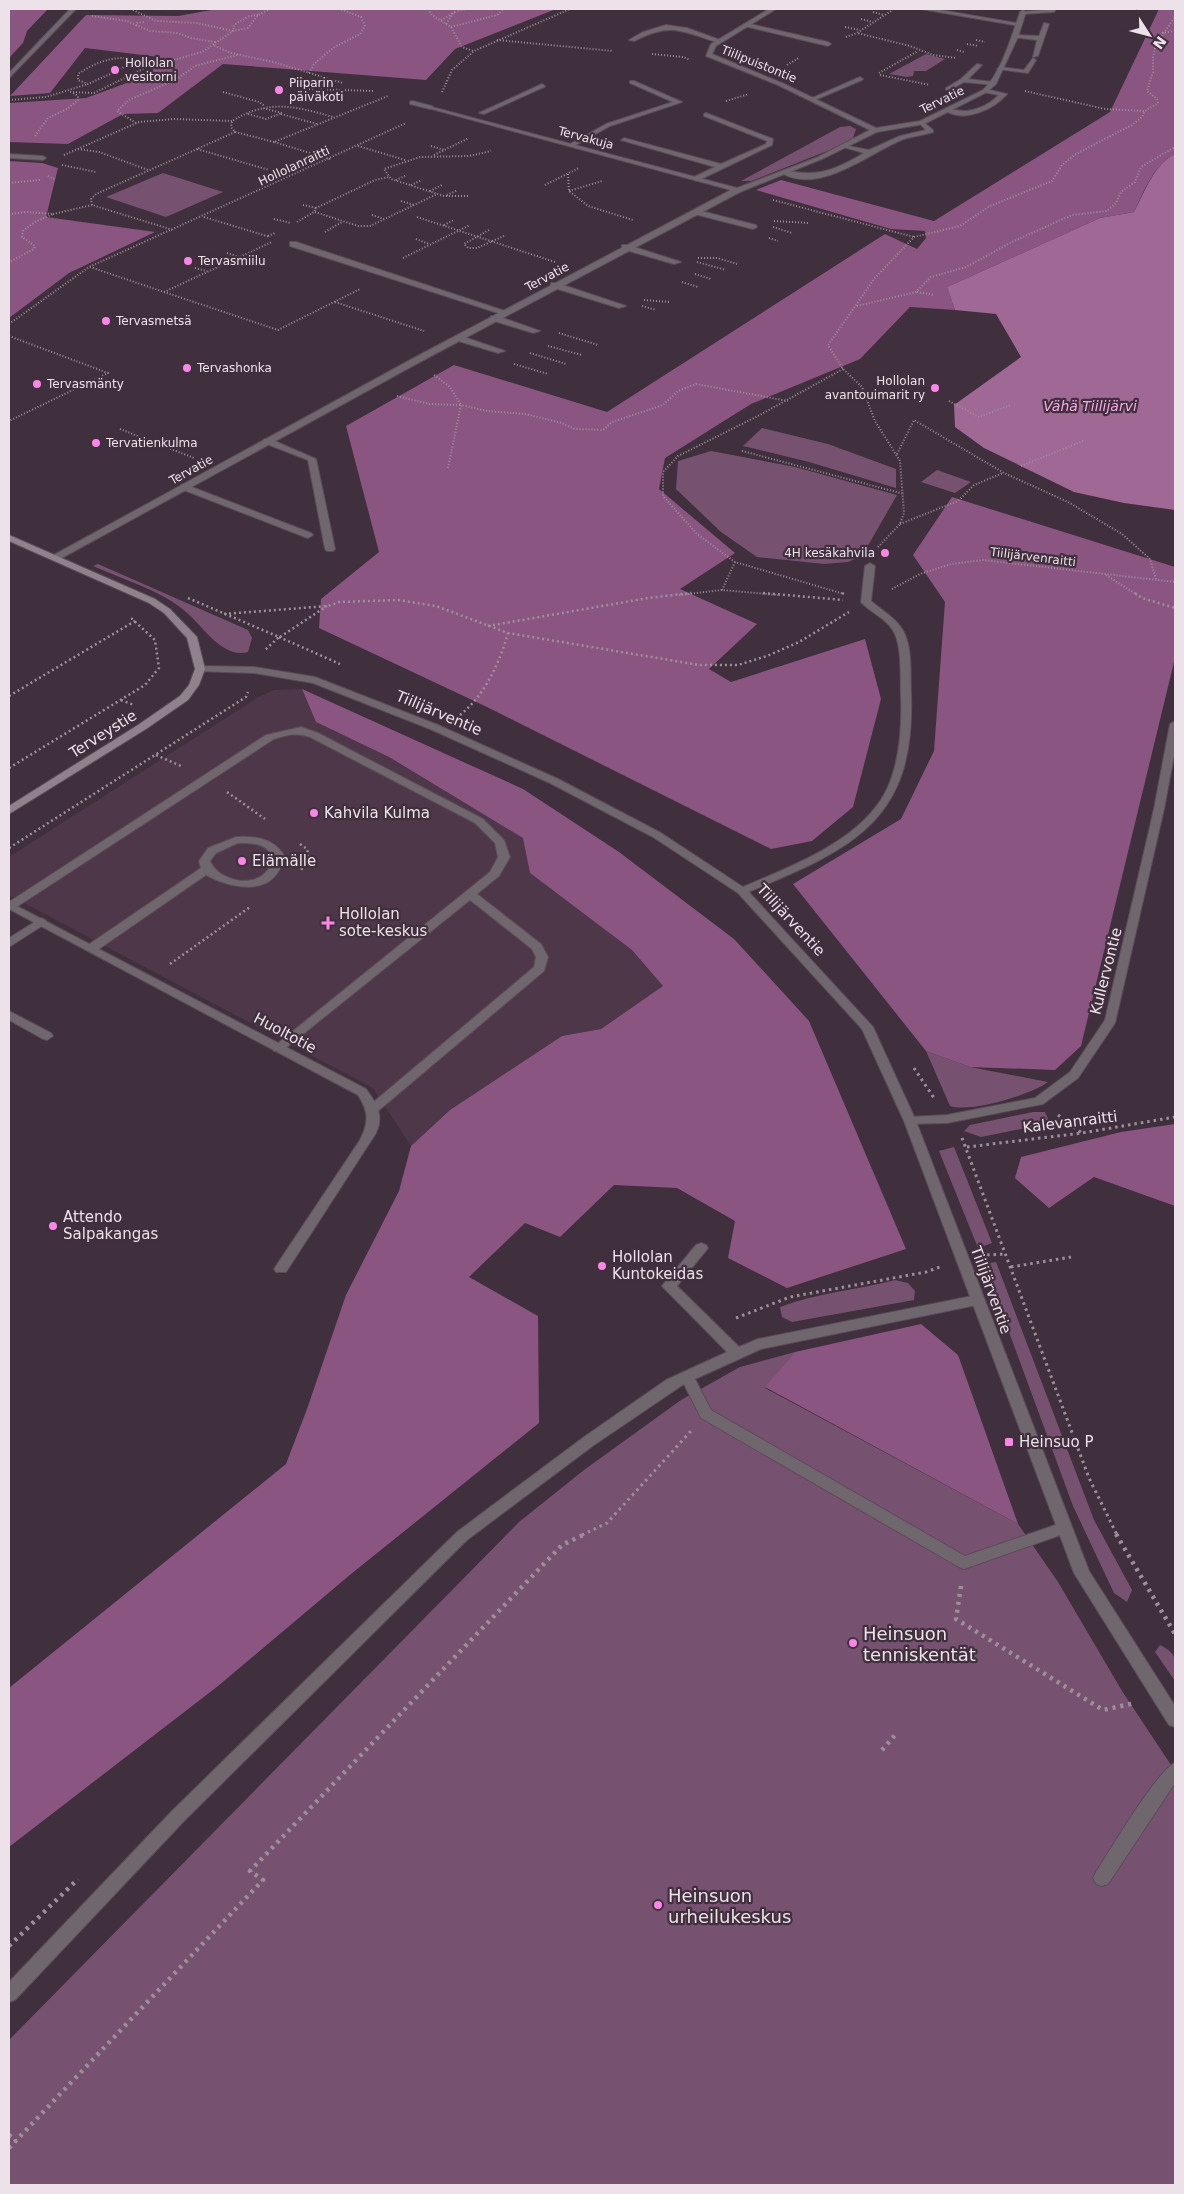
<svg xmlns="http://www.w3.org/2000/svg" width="1184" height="2194" font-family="'DejaVu Sans',sans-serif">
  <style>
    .built { fill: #4e3749 }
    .green { fill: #775170 }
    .forest { fill: #8b5581 }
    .water { fill: #9f6895 }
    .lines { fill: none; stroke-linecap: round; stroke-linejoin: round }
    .service-casing { stroke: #5c4b59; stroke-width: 2 }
    .minor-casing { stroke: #5c4b59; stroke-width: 2 }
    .tertiary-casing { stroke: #5c4b59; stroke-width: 2 }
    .secondary-casing { stroke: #5c4b59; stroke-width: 2 }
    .path-far3 { stroke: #9e909b; stroke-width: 2; stroke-dasharray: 1 2; stroke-linecap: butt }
    .path-far2 { stroke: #9e909b; stroke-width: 2.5; stroke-dasharray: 2 3; stroke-linecap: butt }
    .path-far1 { stroke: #9e909b; stroke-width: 3; stroke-dasharray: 2.5 4; stroke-linecap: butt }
    .path { stroke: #9e909b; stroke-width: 4.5; stroke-dasharray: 3 5; stroke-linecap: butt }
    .service { fill: #70676e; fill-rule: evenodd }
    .minor { fill: #70676e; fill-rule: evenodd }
    .tertiary { fill: #70676e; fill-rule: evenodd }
    .secondary { fill: #90828d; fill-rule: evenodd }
    .poi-dot { fill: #fa87e7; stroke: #402f3d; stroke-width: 2 }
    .labels { text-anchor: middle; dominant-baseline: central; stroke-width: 4.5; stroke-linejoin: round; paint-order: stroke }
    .far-poi-label { font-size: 12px; fill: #ede1ea; stroke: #402f3d; text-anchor: start }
    .far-street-label { font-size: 12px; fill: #ede1ea; stroke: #402f3d }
    .far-water-label { font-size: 14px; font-style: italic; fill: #f8a9ea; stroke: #402f3d }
    .street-label { font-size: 15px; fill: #ede1ea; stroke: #402f3d }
    .poi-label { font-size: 15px; fill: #ede1ea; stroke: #402f3d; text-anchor: start }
    .near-poi-label { font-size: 18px; fill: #ede1ea; stroke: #402f3d; text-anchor: start }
  </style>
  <rect width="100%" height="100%" fill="#402f3d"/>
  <path class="built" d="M302 689 316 722 385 755 524 838 530 873 632 950 663 986 601 1029 562 1036 450 1110 411 1146 373 1088 9 895V857L257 698 274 690Z"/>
  <path class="green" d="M926 54 945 59 926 71H914L913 76 907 77 889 74Z
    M850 126 856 129 853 138 845 144 751 181H741L840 127Z
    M163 173 223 192 166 217 106 197Z
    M762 428 828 444 896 469V488L809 462 743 446Z
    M711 451 795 467 897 495 862 556 848 562 824 564 757 557 721 532 676 489 678 461Z
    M937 470 971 482 955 493 921 482Z
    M98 564 248 630 252 638 248 652C222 659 203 626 186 612 161 590 124 580 93 566Z
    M926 1051 970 1067 1048 1082C1030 1095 971 1113 950 1106Z
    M1033 1112H1045L1050 1123 981 1137 964 1131 970 1125Z
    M954 1147 992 1243 978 1248 939 1151Z
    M996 1262 1094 1520 1132 1590 1127 1602 1114 1593 1073 1506 984 1264Z
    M895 1280 908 1283 915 1291 914 1300 792 1322 782 1317 780 1307C816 1293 857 1290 895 1280Z
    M795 1352 765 1388 1018 1524 1058 1582 1122 1691 1175 1771V2185H9V2040L519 1522 584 1470 681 1400 740 1367Z
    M1160 1645C1180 1655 1175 1662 1175 1681L1155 1652Z"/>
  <path class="forest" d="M9 9H48L27 31 23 43 9 58Z
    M217 9H556L455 49 426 80 223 64 158 113 123 114 68 144 9 142V103L86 98 151 74 159 57 85 48 50 93 10 96 86 15 178 16Z
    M1159 9H1175V154C1153 165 1144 192 1134 212L1100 218 947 287 955 310 910 307 860 359 751 404 665 458 659 489 735 553 680 589 757 624 709 669 731 682 865 639 881 699 853 807 812 841 771 849 487 707 319 628 321 599 379 552 346 426 454 365 607 412 885 234 917 249 926 238 925 231 891 229 756 190 781 180 934 221 1110 112Z
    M9 161 42 163 58 168 46 217 155 232 69 273 9 318Z
    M952 497 1175 567V658L1081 1046 1055 1070 970 1067 926 1051 793 884 901 819 934 751 945 602 913 555Z
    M302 689 523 789 619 852 734 939 809 1021 906 1249 787 1288 728 1258 735 1221 677 1188 614 1185 560 1237 525 1223 469 1277 538 1316 539 1423 351 1574 218 1686 9 1847V1688L286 1464 307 1409 346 1295 399 1191 411 1146 450 1110 562 1036 601 1029 663 986 632 950 530 873 523 838 389 757 316 722Z
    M1175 1124V1206L1094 1177 1049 1208 1015 1178 1021 1157 1121 1132Z
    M921 1324 958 1355 1018 1524 765 1387 795 1352Z"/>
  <path class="water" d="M1175 154V510L1124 503 1074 492 984 448 955 427 954 405 1021 357 996 314 955 310 947 287 1100 218 1134 212C1145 192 1153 165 1175 154Z"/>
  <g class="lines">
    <g class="service-casing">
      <path id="service" d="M921 9H934L1022 24 1019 26Z
        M1056 9 1054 12 1023 14 1020 12Z
        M746 23 828 42 831 44 828 46 744 26Z
        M1044 23 1049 24 1038 56 1033 57 1037 40 1012 37 1015 35 1039 36Z
        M666 25 687 28 723 41 720 43C682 32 673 21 634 41L629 40 643 32Z
        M1033 58 1036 60 1028 73 997 69 1000 67 1024 70Z
        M977 64 982 65 968 79 993 82 995 83V85L964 82 950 90H946V88L961 79Z
        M860 77 863 79 862 80 815 100 810 99Z
        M630 81H634L682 102 610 126 574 146H570V144L606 124 673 102 630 83Z
        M542 84 545 86 544 87 484 114 479 113Z
        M985 89 1007 94C994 109 965 123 946 111 951 108 959 111 966 111 978 110 990 104 999 95L983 92V90Z
        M412 101 432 106 433 107 430 109 410 104V102Z
        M706 113 773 139 772 145 697 181 693 179 694 177 715 167 621 140 624 138 721 164 766 144 767 141 704 116V114Z
        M922 121 933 130V132C922 136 910 136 899 141 867 155 817 196 780 172L784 170C817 178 835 170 864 153L843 147V145L869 150 900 136 926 130 919 123Z
        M9 154 43 156 46 158 43 160 9 158Z
        M697 210 756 225 757 227 753 229 694 214 693 212Z
        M290 242H296L508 312 501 314 290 246Z
        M622 245H628L681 262 674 264 622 249Z
        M551 283H557L626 306 619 308 551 287Z
        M491 316H497L540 331 533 333 491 320Z
        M455 336H461L505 351 498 353 455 340Z
        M264 439H270L316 459 335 549 333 551H327L325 549 308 460 264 443Z
        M184 484 311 533 313 535 308 538 305 537 181 489V485Z
        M301 727 318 733 483 819 504 840 510 857 499 876 477 894 541 944 548 957 544 971 378 1111 374 1112 368 1108 370 1105 534 967 536 957 532 949 470 900 282 1051H274L272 1048 490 872 498 857 495 843 475 823 310 737C297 732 287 735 274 739L15 908 9 909V902L266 735Z
        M236 837C256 836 274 838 285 857 282 863 280 870 276 875 260 895 225 886 206 875L96 951H88L86 948 88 945 201 868 199 861 208 848ZM238 843C252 843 266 843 273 857 272 861 270 868 267 871 252 889 218 880 210 861L216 853Z
        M41 918 45 920 47 922 45 924 9 947V938Z
        M9 1011 51 1033 53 1036 47 1040 43 1039 9 1020Z
        M701 1243 706 1245 708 1248 677 1286 739 1347 758 1339 977 1295 982 1296 984 1300 982 1304 977 1305 761 1349 695 1379 711 1410 965 1556 1064 1522 1069 1524 1072 1528 1069 1532 964 1569 959 1567 701 1418 684 1384 594 1445 467 1540 184 1821 15 2000 9 2002V1982L172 1811 457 1532 584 1437 666 1380 727 1352 662 1286 696 1245Z
        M1175 1763V1783L1108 1884 1102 1886 1096 1884 1093 1878 1096 1872C1109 1852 1158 1769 1175 1763Z"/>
    </g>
    <g class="minor-casing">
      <path id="minor" d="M769 9H776L716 46 712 54 782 83 876 128 920 121 983 90C1001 74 1012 35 1020 12L1023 10 1026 12 1018 37 996 84 987 92 924 124 877 132 822 159 740 192 418 363 58 560H52V556L412 359 731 190 428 108V106L737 188 818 157 870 130 778 85 706 56 711 44Z
        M870 563 875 566 871 601C881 610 895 617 902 629 913 646 910 673 911 693 916 822 852 849 746 893H738L736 891 738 889C787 868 858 843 885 793 900 764 902 728 901 697 900 679 903 644 892 629 885 618 870 612 861 602L865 566Z
        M1175 721V750L1164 809 1115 1023 1078 1078 1043 1104 947 1123 906 1124 904 1121 910 1117 947 1115 1035 1098 1070 1072 1105 1020 1154 809 1170 724Z
        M9 902 366 1089C377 1104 384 1115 376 1133L286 1272H276L274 1269 360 1140C369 1122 369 1112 358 1095L9 909Z"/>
    </g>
    <g class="tertiary-casing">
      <path id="tertiary" d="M70 9H76L9 78V73Z
        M200 666 254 667 315 677 438 725 558 779 661 833 746 889 873 1027 916 1121 1089 1571 1175 1706V1727L1169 1725 1074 1573 904 1121 862 1029 738 893 653 837 550 783 430 729 313 683 254 673 196 671 195 669Z"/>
    </g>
    <g class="secondary-casing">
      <path id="secondary" d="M9 535 155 599 170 609 197 637 205 669 199 685 188 700 146 729 9 814V806L138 725 180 696 189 685 195 669 187 638 164 613 149 603 9 541Z"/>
    </g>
    <path class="path-far3" d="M428 9 432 15 451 27 462 47 473 51
      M133 10 156 21 197 23 233 31 234 25 249 16 258 15
      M891 11 857 33 910 46 933 55 957 58
      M873 12 884 15
      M92 16 127 21 150 31 178 33 191 38 215 42 213 45 231 53 273 62 343 83
      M861 19 873 22
      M441 20 455 12
      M446 24 454 12 466 9
      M136 26 137 23 144 22
      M451 27 497 15 504 9
      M845 27 860 30
      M1162 33 1175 31
      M846 37 857 33
      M497 40 613 51
      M976 40 985 42
      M967 44 978 46
      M957 50 964 52
      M652 54 683 57 690 60
      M128 58 135 60 119 70 88 84 78 80V74C93 64 109 57 128 58Z
      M787 65 799 58
      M309 73 314 64 333 48 360 34 365 26 361 17 340 9
      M879 73 918 51
      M880 75 930 85
      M309 89 374 91
      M1025 91 1105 109 1145 111
      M70 92 94 93 145 68 202 52 233 31 248 28 258 15 270 9
      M223 92 259 102 265 106
      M442 92 452 70 474 51 570 9
      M9 100 46 97 88 84
      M726 101 749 94
      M248 114 266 119 282 113 262 108
      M281 114 317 124
      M136 123 117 111 129 100 177 79 195 66 237 55
      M235 132 197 149 269 170
      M35 136 48 118 67 109 78 100V96L73 93
      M274 142 235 132 231 127 232 121C268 99 295 106 333 117
      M358 146 405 160
      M431 146 444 150
      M78 149 99 152 148 170
      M64 155 139 122 173 119 232 121
      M434 155 469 138
      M330 159 274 142 388 96
      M62 165 96 172
      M568 174 569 191 588 206 633 220
      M48 176 56 180
      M396 180 407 175
      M9 183 40 180
      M411 185 422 180
      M545 185 579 168
      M430 191 442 185
      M569 191 602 181
      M447 195 458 190
      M468 196H444L391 179 384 169 420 157 469 156 491 151
      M773 200 914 237
      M401 201 414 205
      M92 205 91 199 96 194 197 149
      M303 205 316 208
      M315 212 358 226H370L437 194
      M9 214 27 212 53 214 35 222 23 231 22 237 35 246 34 249 9 262
      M53 214 92 205 173 230
      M372 215 384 219
      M204 217 270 237
      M417 217 555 262
      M274 219 291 223
      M774 221 809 223
      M297 222 314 212 316 208 375 180 389 177
      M444 225 454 220
      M773 227 792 233
      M489 230 464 244 468 248H477L506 235
      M325 232 342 222
      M268 236 275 233
      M769 238 778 241
      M416 239 429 244
      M227 253 239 257
      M403 258 470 225
      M698 258H717L737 264
      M697 262 726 270
      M90 267 164 292 272 242
      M195 268 207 271
      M695 274 711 279
      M682 282 698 287
      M164 292 278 330 360 289
      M917 292 934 295
      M644 300 670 302
      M335 302 424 331
      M642 306 656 310
      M857 306 916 292 931 277 966 267 1012 242 1072 215 1107 211 1116 203 1121 192 1135 182 1141 167 1175 147
      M9 324 89 267 406 123
      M559 333 598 345
      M9 336 108 373 9 421
      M548 346 582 355
      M530 353 566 364
      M514 364 548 374
      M843 369 758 416 678 456 663 472V496L697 534 735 562 844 594
      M397 396 429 404 461 405 450 387 434 375
      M949 401 979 417 1011 405
      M120 429 194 458
      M742 451 904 494
      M897 454 914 420 1004 473 1068 502 1122 534 1150 559 1156 579
      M1021 466 1083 441
      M448 468 461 405 487 411 525 414 562 423 575 429 603 430 612 422 663 405 678 391 696 384 788 401
      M900 524 958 501 974 485 1003 473
      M878 547 900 524 904 513 900 461 875 421 862 387 843 369 828 345 874 279 914 237 960 226 990 206 1052 181 1062 165 1076 154 1132 125 1142 117 1145 111 1158 103 1157 99 1147 91 1153 72V57L1156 44 1175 17
      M1106 575 1137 595
      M892 589 920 574 951 564 983 560 1175 582
      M722 590 735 562
      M679 595 722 590 778 595"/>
    <path class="path-far2" d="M763 593 843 600
      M842 593 844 594
      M1135 593 1142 598 1175 608
      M188 598 279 637 265 650
      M224 614 328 606 339 602 398 600 436 606 508 633 699 665H738L767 656 799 642 849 612
      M488 626 648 598 691 593
      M279 637 340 664
      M280 637 327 606
      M9 696 135 621
      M121 700 134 705
      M460 715C485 695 499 664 508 633
      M156 755 183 767
      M9 768 145 685 159 668 155 640 130 617
      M227 792 265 819
      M300 844 307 849 309 858 301 870
      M9 848 246 697 248 692
      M170 964 250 907"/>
    <path class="path-far1" d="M914 1068 934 1098
      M1058 1115 1082 1133
      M962 1138 1089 1478 1117 1535
      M967 1147 1082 1133 1175 1117
      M987 1255 1006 1254
      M1011 1267 1071 1257
      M736 1318 790 1297 926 1272 940 1267
      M582 1535 607 1523 691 1431"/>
    <path class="path" d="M1116 1534 1175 1634
      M961 1586 956 1619 1103 1710 1135 1703
      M882 1750 897 1733
      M9 1946 78 1879
      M9 2135 16 2141
      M9 2148 263 1880 250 1871 562 1545 585 1534"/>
    <use href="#service" class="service"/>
    <use href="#minor" class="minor"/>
    <use href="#tertiary" class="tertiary"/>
    <use href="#secondary" class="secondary"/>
  </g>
  <g class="poi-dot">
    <circle cx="115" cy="70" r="5"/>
    <circle cx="279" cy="90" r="5"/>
    <circle cx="188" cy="261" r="5"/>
    <circle cx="106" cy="321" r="5"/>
    <circle cx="187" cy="368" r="5"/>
    <circle cx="37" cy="384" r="5"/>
    <circle cx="935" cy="388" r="5"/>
    <circle cx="96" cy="443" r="5"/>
    <circle cx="885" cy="553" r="5"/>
    <circle cx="314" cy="813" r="5"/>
    <circle cx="242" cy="861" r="5"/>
    <path d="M325.5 915.5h5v5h5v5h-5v5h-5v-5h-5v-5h5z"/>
    <circle cx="53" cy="1226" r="5"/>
    <circle cx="602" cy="1266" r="5"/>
    <rect x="1004" y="1437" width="10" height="10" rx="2.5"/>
    <circle cx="853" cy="1643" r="5"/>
    <circle cx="658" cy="1905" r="5"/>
  </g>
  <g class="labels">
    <g class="far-poi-label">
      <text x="125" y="63">Hollolan<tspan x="125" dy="14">vesitorni</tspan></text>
      <text x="289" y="83">Piiparin<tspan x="289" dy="14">päiväkoti</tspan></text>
      <text x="198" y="261">Tervasmiilu</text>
      <text x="116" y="321">Tervasmetsä</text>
      <text x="197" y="368">Tervashonka</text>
      <text x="925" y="381" text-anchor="end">Hollolan<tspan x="925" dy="14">avantouimarit ry</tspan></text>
      <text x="47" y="384">Tervasmänty</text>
      <text x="106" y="443">Tervatienkulma</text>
      <text x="875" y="553" text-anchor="end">4H kesäkahvila</text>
    </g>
    <g class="far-street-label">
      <text transform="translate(759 64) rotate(22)">Tiilipuistontie</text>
      <text transform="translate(942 100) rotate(-26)">Tervatie</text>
      <text transform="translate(586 138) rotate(15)">Tervakuja</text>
      <text transform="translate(294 166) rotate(-25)">Hollolanraitti</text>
      <text transform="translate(547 277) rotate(-28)">Tervatie</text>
      <text transform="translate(191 470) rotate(-29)">Tervatie</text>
      <text transform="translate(1033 557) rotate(7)">Tiilijärvenraitti</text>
    </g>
    <g class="far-water-label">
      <text x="1090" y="406">Vähä Tiilijärvi</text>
    </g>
    <g class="street-label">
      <text transform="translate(439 713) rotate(23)">Tiilijärventie</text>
      <text transform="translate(103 734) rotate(-32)">Terveystie</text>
      <text transform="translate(791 920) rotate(47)">Tiilijärventie</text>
      <text transform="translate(1106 971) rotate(-76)">Kullervontie</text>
      <text transform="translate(285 1033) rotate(28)">Huoltotie</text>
      <text transform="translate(1070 1122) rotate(-7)">Kalevanraitti</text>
      <text transform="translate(991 1290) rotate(70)">Tiilijärventie</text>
    </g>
    <g class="poi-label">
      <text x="324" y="813">Kahvila Kulma</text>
      <text x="252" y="861">Elämälle</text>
      <text x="339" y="914">Hollolan<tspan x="339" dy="17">sote-keskus</tspan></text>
      <text x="63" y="1217">Attendo<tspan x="63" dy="17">Salpakangas</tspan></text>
      <text x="612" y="1257">Hollolan<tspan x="612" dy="17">Kuntokeidas</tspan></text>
      <text x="1019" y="1442">Heinsuo P</text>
    </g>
    <g class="near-poi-label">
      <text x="863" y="1633">Heinsuon<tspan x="863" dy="21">tenniskentät</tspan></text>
      <text x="668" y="1895">Heinsuon<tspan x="668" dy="21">urheilukeskus</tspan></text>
    </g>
  </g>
  <rect width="1184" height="2194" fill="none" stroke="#ede1ea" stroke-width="20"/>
  <g transform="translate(1149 35) rotate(126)" stroke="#402f3d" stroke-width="4" paint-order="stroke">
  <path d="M0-4L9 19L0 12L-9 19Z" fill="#ede1ea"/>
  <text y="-8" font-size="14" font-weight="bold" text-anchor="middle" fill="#ede1ea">N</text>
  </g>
</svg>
